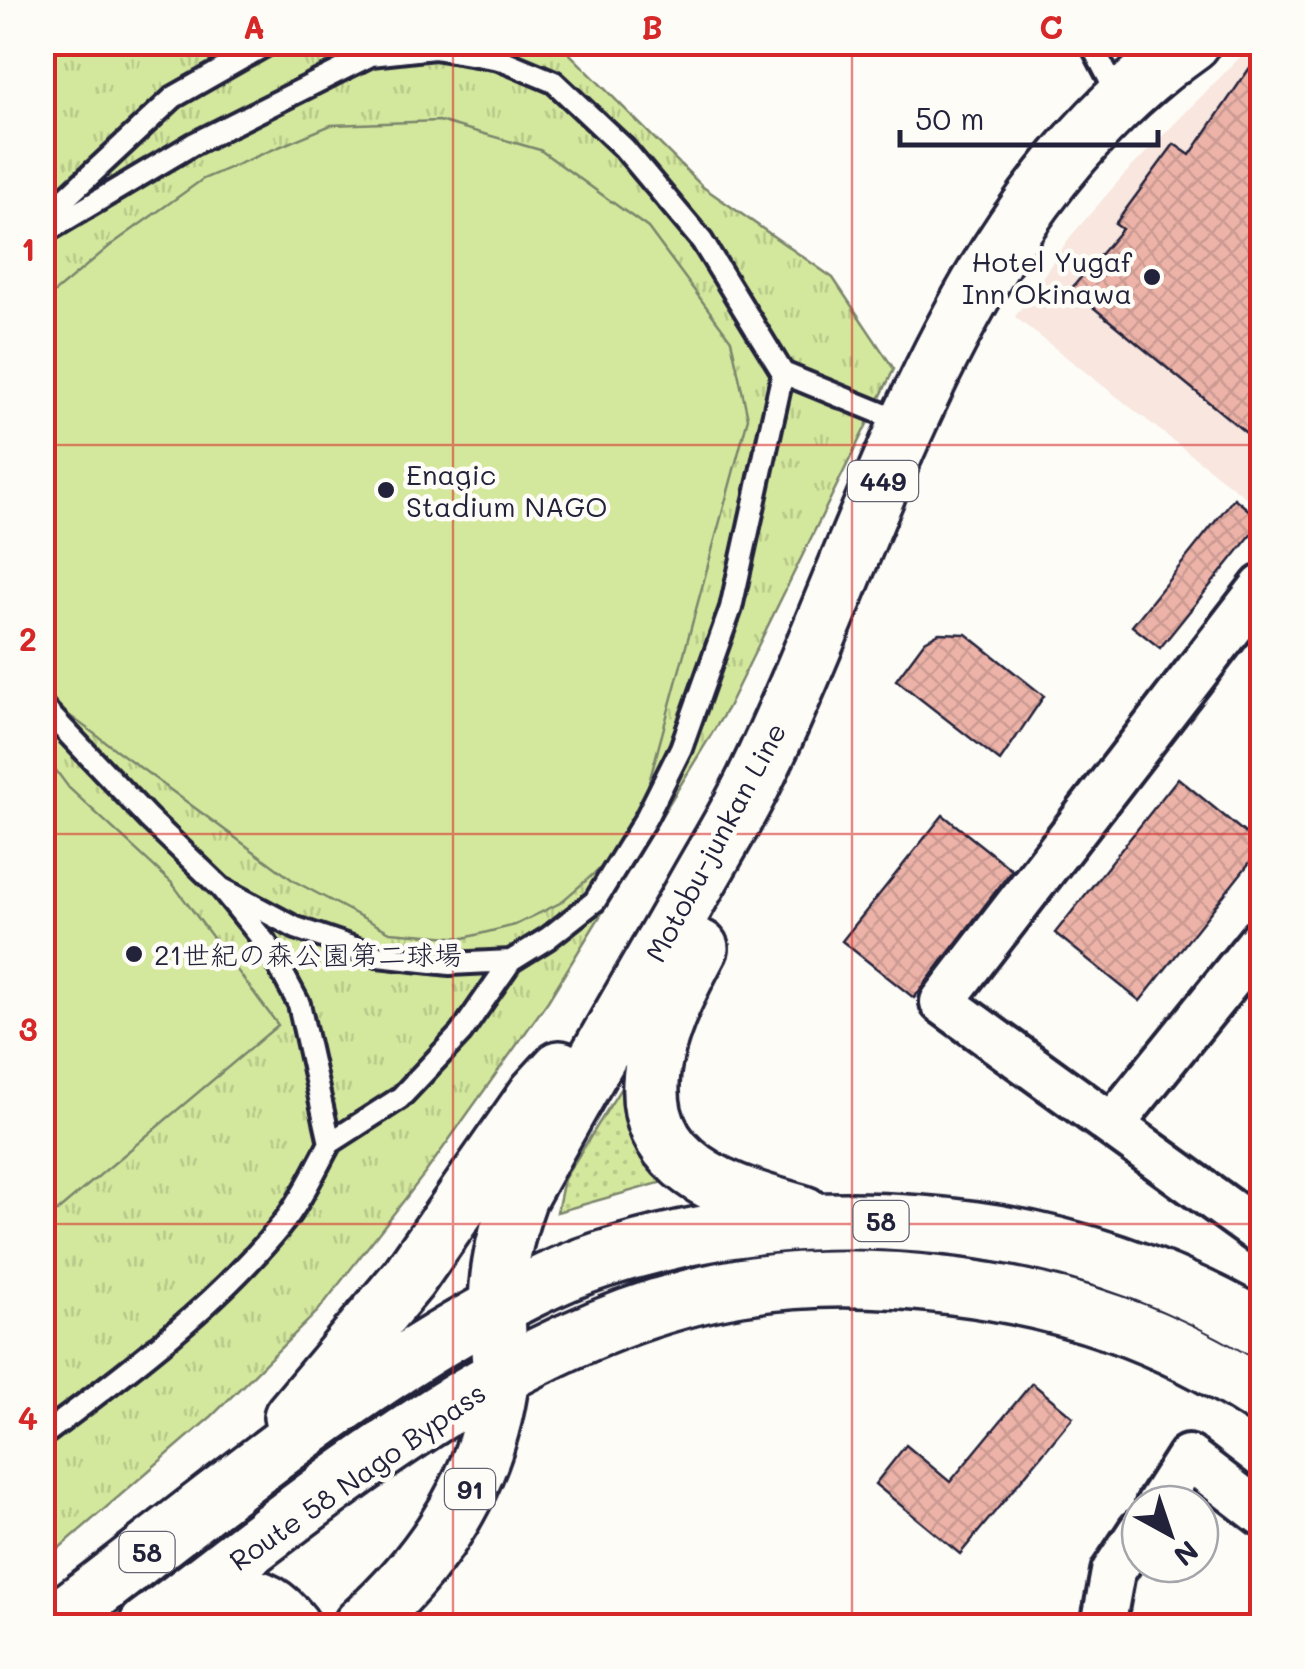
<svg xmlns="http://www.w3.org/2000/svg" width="1305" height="1669" font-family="Mali,'Klee One',sans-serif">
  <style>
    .built { fill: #f8e6df }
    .grass { fill: url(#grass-dots); stroke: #7b856c; stroke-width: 2.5 }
    .park { fill: url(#park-tufts); stroke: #7b856c; stroke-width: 2.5 }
    .pitch { fill: #d4e89d; stroke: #7b856c; stroke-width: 2.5 }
    .building { fill: url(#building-cross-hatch); stroke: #22223b; stroke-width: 2.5 }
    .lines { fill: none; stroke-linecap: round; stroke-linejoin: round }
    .service-casing { stroke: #22223b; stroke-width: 28 }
    .minor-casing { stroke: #22223b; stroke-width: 50 }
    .primary-casing { stroke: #22223b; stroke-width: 62 }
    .trunk-casing { stroke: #22223b; stroke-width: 62 }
    .service { stroke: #fdfcf7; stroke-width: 20 }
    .minor { stroke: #fdfcf7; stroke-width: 42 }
    .primary { stroke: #fdfcf7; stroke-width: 55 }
    .trunk { stroke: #fdfcf7; stroke-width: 55 }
    .grid { fill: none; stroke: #d62828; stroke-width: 2.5; stroke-opacity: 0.55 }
    .poi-dot { fill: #22223b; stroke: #fdfcf7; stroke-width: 4 }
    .labels { text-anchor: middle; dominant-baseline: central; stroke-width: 9; stroke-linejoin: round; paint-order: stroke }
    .shield { fill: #fdfcf7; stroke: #646373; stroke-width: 2.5 }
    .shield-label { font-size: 25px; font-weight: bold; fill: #22223b }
    .poi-label { font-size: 28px; fill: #22223b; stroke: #fdfcf7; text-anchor: start }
    .street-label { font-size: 28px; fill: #22223b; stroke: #fdfcf7 }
    .neatline { fill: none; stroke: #d62828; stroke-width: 4 }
    .grid-label { font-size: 32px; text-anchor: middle; font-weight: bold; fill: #d62828 }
  </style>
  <defs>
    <pattern id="grass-dots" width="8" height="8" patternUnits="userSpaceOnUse" patternTransform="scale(2.5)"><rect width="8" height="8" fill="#d4e89d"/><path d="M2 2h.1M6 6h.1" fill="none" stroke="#b6c788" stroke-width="1.8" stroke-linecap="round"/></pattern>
    <pattern id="park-tufts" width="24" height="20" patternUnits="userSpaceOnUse" patternTransform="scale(2.5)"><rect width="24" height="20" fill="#d4e89d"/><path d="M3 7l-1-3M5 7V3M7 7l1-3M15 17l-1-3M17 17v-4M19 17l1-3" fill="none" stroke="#b6c788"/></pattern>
    <pattern id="building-cross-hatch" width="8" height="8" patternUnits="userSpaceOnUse" patternTransform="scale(2.5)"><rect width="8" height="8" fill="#edb3a8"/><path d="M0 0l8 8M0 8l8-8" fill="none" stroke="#cb9a92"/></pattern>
  </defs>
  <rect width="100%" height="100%" fill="#fdfcf7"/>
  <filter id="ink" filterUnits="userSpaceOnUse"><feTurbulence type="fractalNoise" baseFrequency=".01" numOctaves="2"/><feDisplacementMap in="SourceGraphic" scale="20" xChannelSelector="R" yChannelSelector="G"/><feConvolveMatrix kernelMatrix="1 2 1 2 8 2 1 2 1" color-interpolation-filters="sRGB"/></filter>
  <g filter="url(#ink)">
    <path class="built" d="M1254 43H1262V510L1015 317 1070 237 1124 175Z"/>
    <path class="grass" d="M629 1075 677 1178 557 1212 564 1179Z"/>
    <path class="park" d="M43 43H559L703 187 833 278 894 369 727 709 548 1001 426 1172 318 1311 212 1416 43 1562Z"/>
    <path class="pitch" d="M439 121 540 150 648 228 731 340 748 418 645 797 604 865 560 903 515 925 464 938 390 932 294 881 58 707 42 676 43 302 111 245 203 179 331 125Z
      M43 753 69 788 172 883 278 1025 43 1223Z"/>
    <path class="building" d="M1262 50V446L1071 289 1122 229 1115 224 1174 144 1190 155Z
      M1234 498 1262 521 1160 648 1132 626Z
      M939 633 966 634 1044 696 1000 761 896 680 925 641Z
      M1178 778 1262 847 1140 1001 1055 933Z
      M943 815 1012 870 914 998 842 941Z
      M1032 1383 1073 1417 960 1554 875 1484 906 1445 950 1482Z"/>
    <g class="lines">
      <g class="service-casing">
        <path id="service" d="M1090 42 1121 101
          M42 220 174 97 271 42
          M42 234 193 144 371 55 434 48 499 59 554 82 624 148 702 241 783 373 905 423
          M42 706 148 818 221 888 268 946 299 1004 330 1143C314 1172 300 1203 279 1228 215 1307 123 1375 42 1436
          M221 888 296 928 378 956 450 964 511 961 548 938 595 901 646 818 681 748 731 608 783 373
          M330 1143 400 1098 461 1033 511 961"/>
      </g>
      <g class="minor-casing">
        <path id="minor" d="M1262 587 942 1002 1262 1234
          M1112 1125 1262 939
          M1158 1504 1188 1457 1262 1514
          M1103 1626 1113 1572 1140 1531"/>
      </g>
      <g class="primary-casing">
        <path id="primary" d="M361 1626C436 1559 489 1477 501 1376"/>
      </g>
      <g class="trunk-casing">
        <path id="trunk" d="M700 948C668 1009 617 1104 683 1162 714 1190 763 1202 803 1214
          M501 1376C495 1301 493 1269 519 1197 575 1095 634 995 691 894 712 856 735 820 754 781 877 527 948 215 1192 42
          M292 1417 408 1279 537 1094 560 1069
          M181 1615C227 1594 257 1581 292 1626
          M50 1626C184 1525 313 1414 458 1329 503 1303 551 1276 601 1260 708 1226 808 1215 920 1224 1042 1233 1157 1268 1262 1330
          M147 1626C322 1495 518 1324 740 1287 811 1275 881 1277 952 1286 1067 1300 1165 1334 1262 1397"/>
      </g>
      <use href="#service" class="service"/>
      <use href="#minor" class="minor"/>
      <use href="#primary" class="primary"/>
      <use href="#trunk" class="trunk"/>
    </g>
  </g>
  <path class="grid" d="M453 42V1626M852 42V1626M42 445H1262M42 834H1262M42 1224H1262"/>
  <g class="poi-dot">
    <circle cx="1152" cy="277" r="10"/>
    <circle cx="386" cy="490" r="10"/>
    <circle cx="134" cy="954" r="10"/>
  </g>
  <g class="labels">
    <g class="shield">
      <rect x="848" y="461" width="70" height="40" rx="8"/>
      <rect x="853.5" y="1201" width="55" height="40" rx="8"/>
      <rect x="445" y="1469" width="50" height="40" rx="8"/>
      <rect x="119.5" y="1532" width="55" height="40" rx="8"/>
    </g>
    <g class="shield-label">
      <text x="883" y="481">449</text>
      <text x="881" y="1221">58</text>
      <text x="470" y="1489">91</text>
      <text x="147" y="1552">58</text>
    </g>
    <g class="poi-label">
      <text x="1132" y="261" text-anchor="end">Hotel Yugaf<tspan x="1132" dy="32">Inn Okinawa</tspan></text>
      <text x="406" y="474">Enagic<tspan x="406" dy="32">Stadium NAGO</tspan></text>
      <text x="154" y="954">21世紀の森公園第二球場</text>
    </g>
    <g class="street-label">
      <text transform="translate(715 842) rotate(-62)">Motobu-junkan Line</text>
      <text transform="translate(357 1476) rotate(-35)">Route 58 Nago Bypass</text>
    </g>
  </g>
  <rect width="1305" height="1669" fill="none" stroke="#fdfcf7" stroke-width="110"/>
  <g transform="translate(1170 1534) rotate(140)"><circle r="48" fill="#fdfcf7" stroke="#a5a5ac" stroke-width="2.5"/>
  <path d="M0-8L18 38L0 25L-18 38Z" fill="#22223b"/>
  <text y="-15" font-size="28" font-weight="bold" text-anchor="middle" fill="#22223b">N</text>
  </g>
  <path d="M900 130v15h258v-15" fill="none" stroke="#22223b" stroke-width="5"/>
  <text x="915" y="130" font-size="30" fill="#22223b" stroke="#fdfcf7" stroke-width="8" paint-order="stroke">50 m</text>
  <rect x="55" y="55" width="1195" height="1559" class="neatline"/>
  <g class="grid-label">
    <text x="254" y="39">A</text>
    <text x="652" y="39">B</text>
    <text x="1051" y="39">C</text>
    <text x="28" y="261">1</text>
    <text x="28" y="651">2</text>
    <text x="28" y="1041">3</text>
    <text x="28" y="1430">4</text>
  </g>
</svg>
